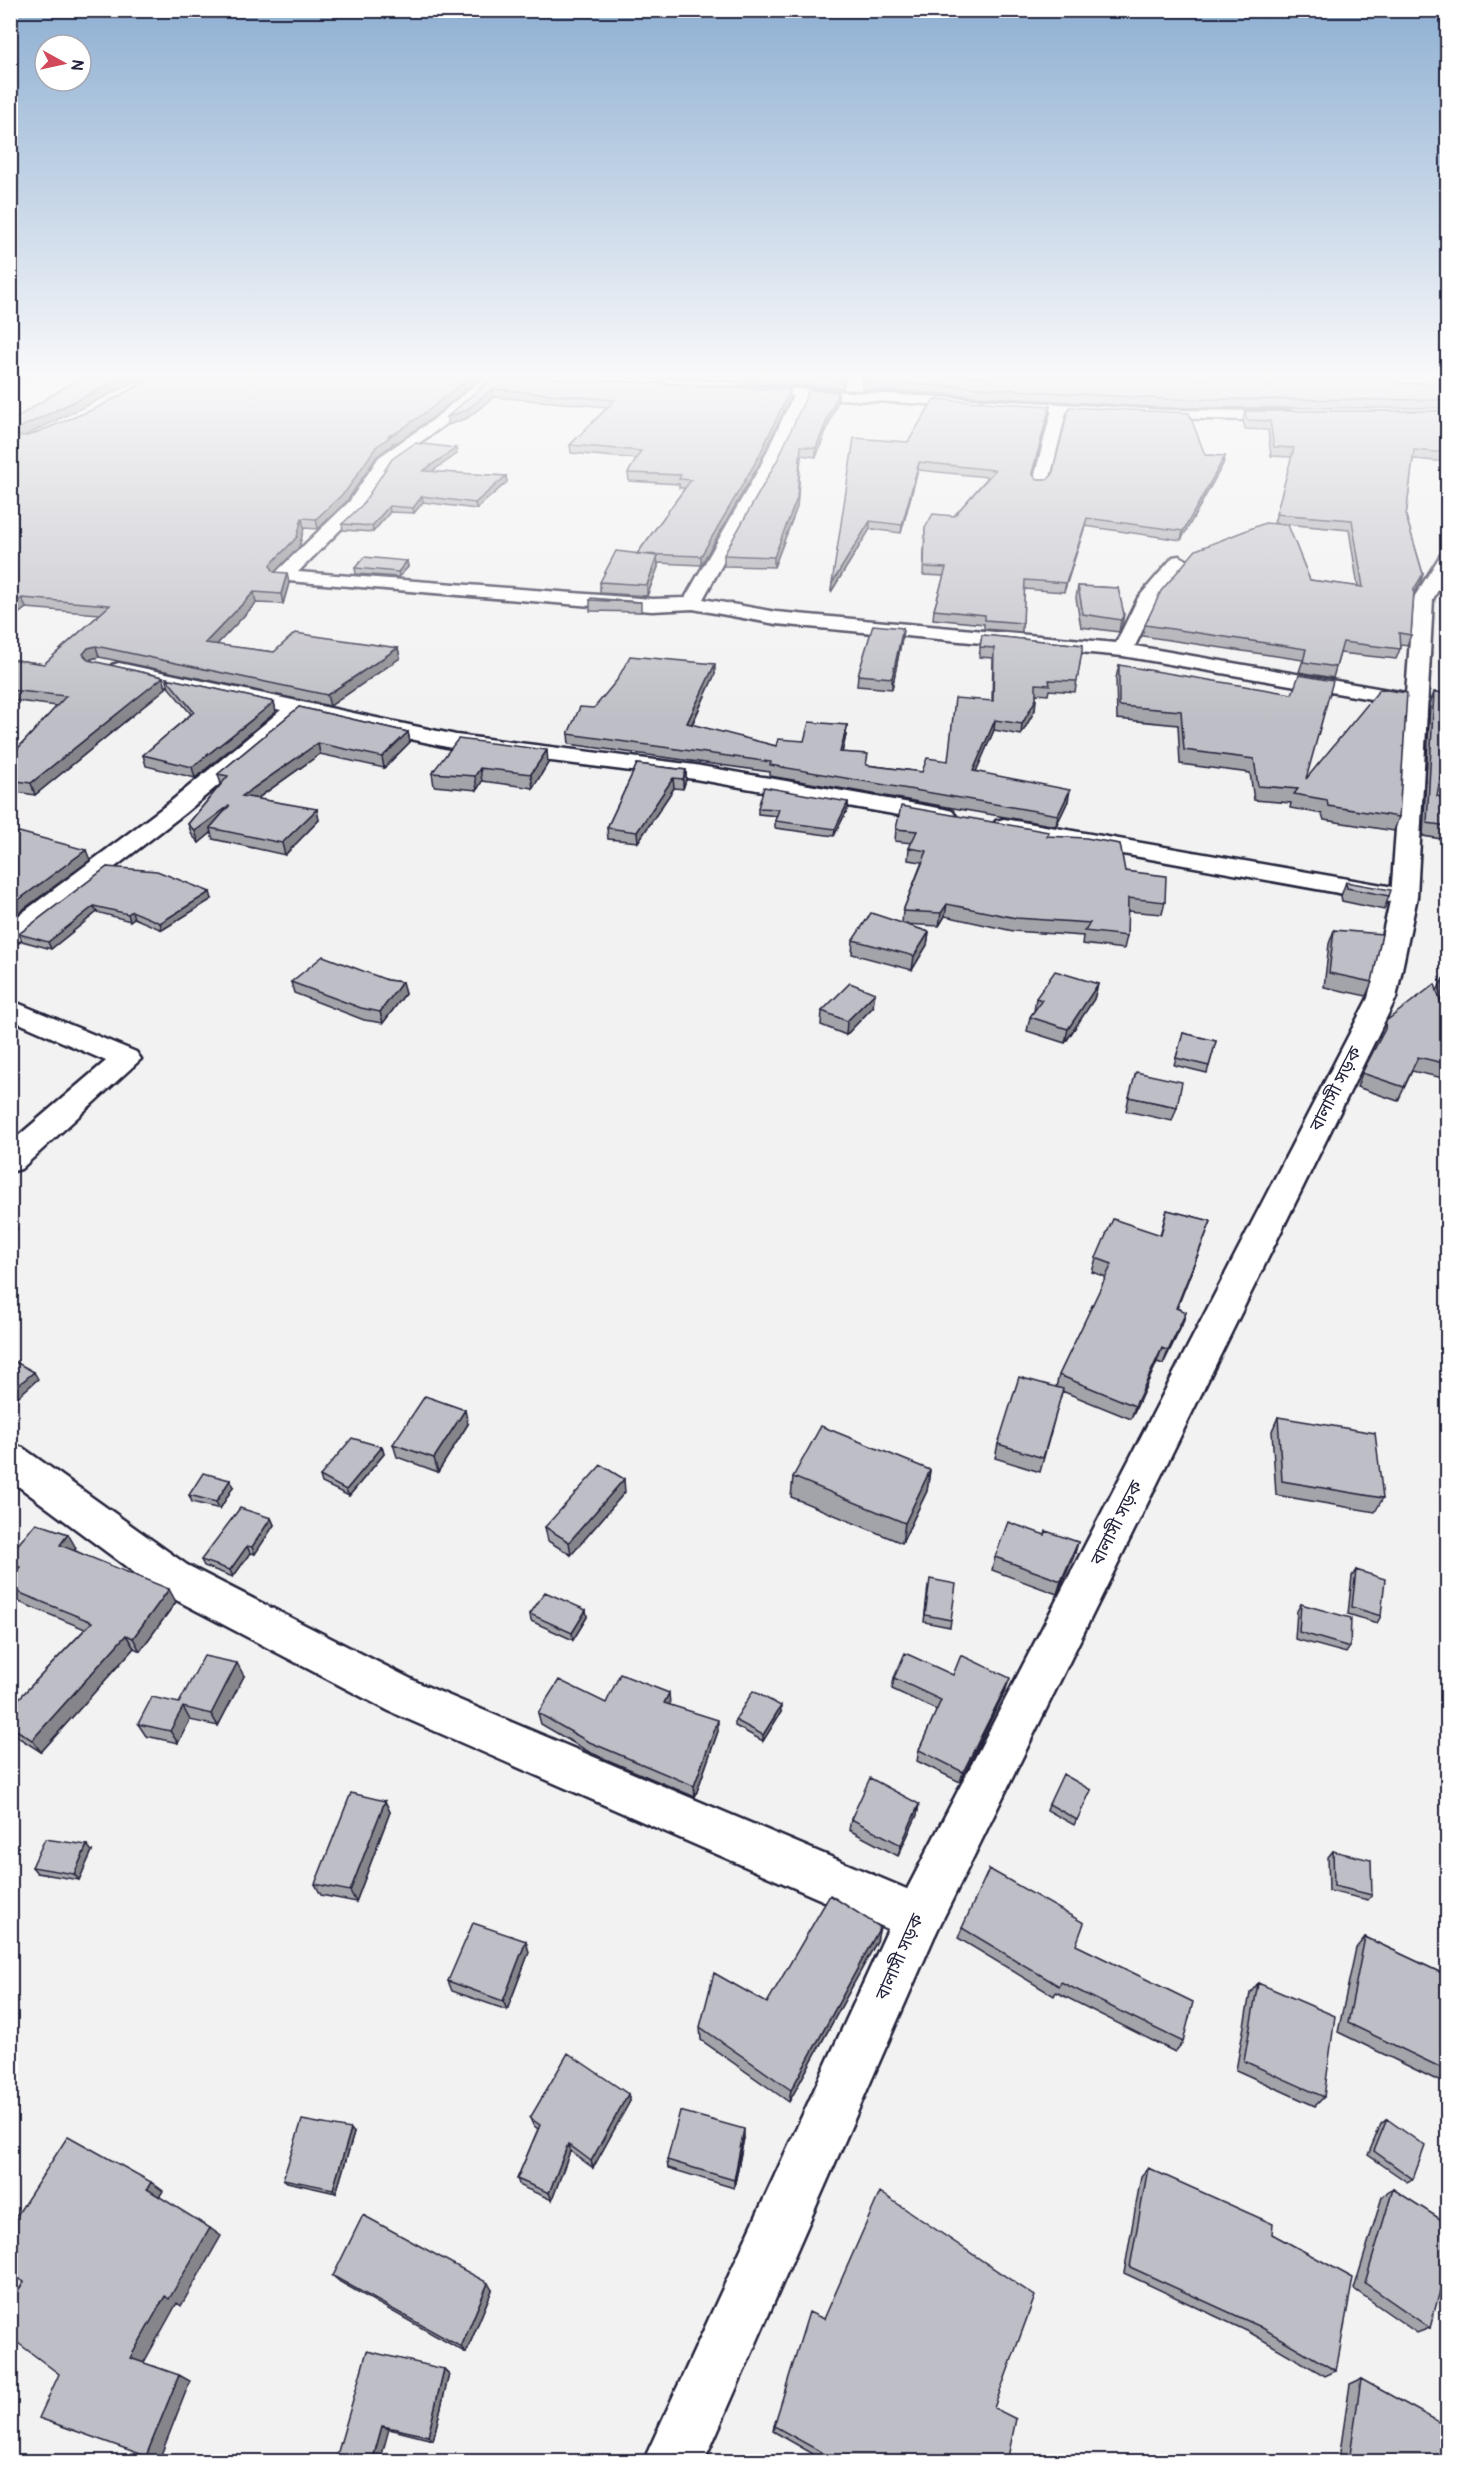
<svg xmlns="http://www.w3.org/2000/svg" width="1458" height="2472" font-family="Pangolin,'Noto Sans Bengali',sans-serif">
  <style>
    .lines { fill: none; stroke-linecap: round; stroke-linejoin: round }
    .minor-casing { stroke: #22223b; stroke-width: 5 }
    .major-casing { stroke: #22223b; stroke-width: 5 }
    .minor { fill: #fff; fill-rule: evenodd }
    .major { fill: #fff; fill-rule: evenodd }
    .wall { fill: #a3a3aa; stroke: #22223b; stroke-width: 1.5 }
    .shaded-wall { fill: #85858b; stroke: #22223b; stroke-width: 1.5 }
    .building { fill: #bebec6; stroke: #22223b; stroke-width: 1.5 }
    .labels { text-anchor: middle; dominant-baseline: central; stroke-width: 4.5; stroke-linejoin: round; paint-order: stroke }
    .street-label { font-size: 18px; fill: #22223b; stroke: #fff }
  </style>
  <rect width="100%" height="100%" fill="#f2f2f3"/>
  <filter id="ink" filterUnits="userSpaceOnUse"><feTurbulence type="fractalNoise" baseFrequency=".0167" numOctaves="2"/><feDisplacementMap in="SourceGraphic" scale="12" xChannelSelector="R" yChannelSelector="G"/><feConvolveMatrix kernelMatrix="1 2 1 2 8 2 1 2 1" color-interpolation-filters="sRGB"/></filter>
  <g filter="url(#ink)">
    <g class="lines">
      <g class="minor-casing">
        <path id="minor" d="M485 376H500L443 426 391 463 361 509 298 572 652 599 685 598 760 467 794 394 801 390 808 394 776 467 703 599 776 612 1116 643 1138 598 1173 557 1179 556 1188 561 1157 600 1135 646 1417 695 1425 696 1428 701 1425 706 1417 707 1123 656 776 624 693 609 652 611 276 580 274 576 276 572 349 502 379 457 433 420Z
          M1064 404 1071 408 1066 412 1049 482 1047 485H1035L1033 482 1052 409Z
          M119 663 456 735 695 765 944 809 952 811 956 816 952 821 944 823 695 779 456 749 302 715 185 813 19 941 10 943V922L169 803 281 710 112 673 109 669 112 665Z
          M1004 819 1388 886 1397 889 1401 894 1397 899 1388 902 996 831 992 826 996 821Z
          M10 1000 136 1052 141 1059 21 1169 10 1172V1143L106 1061 10 1019Z
          M10 1444 23 1448 187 1565 419 1683 935 1901 942 1918 935 1935 918 1942 389 1711 159 1591 10 1480Z"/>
      </g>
      <g class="major-casing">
        <path id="major" d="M488 376H577L658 380 665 384 658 388 495 380Z
          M745 386 1165 410 1290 411 1298 416 1290 421 1165 418 740 393 738 390 740 387Z
          M1448 552V573L1433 599 1417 897 1396 998 935 1935 704 2462H643L901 1901 1368 998 1391 897 1413 599 1442 553Z"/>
      </g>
      <use href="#minor" class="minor"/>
      <use href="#major" class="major"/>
    </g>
    <path class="wall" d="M82 376H147L23 436H28L97 408 156 376H483L432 418 398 442 392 443V445L377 456 347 501 318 529 304 528 299 547 275 572 289 583 283 604 256 603 216 645 274 652 398 648 400 658 330 706 99 657 91 659 90 661 163 677 166 688 35 795 10 791V757L57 706 10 700V659L44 664 100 614 26 608 10 620V422Z
      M494 376 790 390V398L758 466 701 565 658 563V567L647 596 600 593V582L637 554 685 488H679V484L629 481 628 473 637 459 571 453 570 445 608 407 494 397 467 418 448 425 447 417Z
      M638 376H847L842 388Z
      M863 376 1402 384 1448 382V408H1165L862 389Z
      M838 400 816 457 801 455 797 507 774 567 724 566V555L778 459Z
      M1245 411H1448V462L1413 459 1406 516 1423 574 1420 584 1414 594 1411 635 1407 645 1400 644V649L1396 659 1340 653 1333 678 1299 672 1303 660 1142 636 1145 625 1310 580 1358 587 1349 530 1274 523 1292 457 1271 456 1268 430 1245 429 1243 420Z
      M1049 413 1033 474 1036 479H1048L1205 455 1225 456 1223 464 1181 540 1085 526 1064 592 1024 589 1022 632 984 629V624L933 619 934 610 944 576 923 575 925 528 954 516 988 477 918 470 901 533 870 529 831 592 832 583 908 442Z
      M457 454 431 472 506 476 507 482 476 509 423 502 414 513 390 512 373 532 343 530 342 524Z
      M407 561 408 567 399 577 356 574 355 568Z
      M1078 586 1118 588 1122 626 1119 632 1081 627 1076 598Z
      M590 600 641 602V612L590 611Z
      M903 628 902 638 892 689 857 686 858 675Z
      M982 635 1083 645 1075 692 1049 690 1048 695 1036 694 1035 710 1021 735 994 730 976 771 1068 801 1056 826 770 776V772L569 744 568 734 594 708 715 674 692 725 776 746 804 741 847 725 846 735 842 752 867 765 922 772 948 761 992 701 993 658 979 657Z
      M1119 665 1306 779 1399 817 1394 831 1324 820 1322 814 1290 808 1291 803 1254 800 1250 773 1180 764 1178 725 1117 719 1116 678Z
      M166 678 274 702 276 712 195 778 146 766 143 755 191 714 169 688Z
      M1434 692 1448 693V780L1440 779 1437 796 1448 799V840L1423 836 1430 704Z
      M299 707 408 732 410 742 384 768 320 754 257 799 319 820 285 855 213 839 211 833 199 843 192 835 188 824 221 784 218 774Z
      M548 763 533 788 482 781 477 790 434 786 432 773Z
      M637 764 686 770V780L683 789 674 788 638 842 608 839 607 828Z
      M848 802V808L834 836 775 828V821L777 816 758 814V808Z
      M896 829 1048 836 1125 871 1165 902 1162 914 1127 911V936L1124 949 1082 944 1083 936 1013 931 945 916 939 926 904 924 929 932 927 945 912 970 852 954 853 940 902 923 903 911 922 862 908 860 909 848 912 843 895 841Z
      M107 867 212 899 162 930 134 918 130 921 97 912 51 949 22 941 19 934Z
      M1346 882 1389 896 1384 910 1342 901 1341 896Z
      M1334 930 1372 982 1366 996 1324 987 1329 944Z
      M1448 975V1079L1412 1071 1398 1101 1357 1087 1362 1073 1380 1039V1035L1386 1021 1437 991 1443 979Z
      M387 980 402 982 405 994 383 1023 364 1020 294 993 291 982Z
      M1098 984 1094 999 1065 1043 1027 1031 1030 1017 1034 1011 1036 998Z
      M873 1007 846 1035 821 1025 822 1011Z
      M1183 1033 1216 1041 1207 1073 1174 1065Z
      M1129 1097 1177 1107 1172 1121 1126 1111Z
      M1167 1210 1211 1221 1177 1308 1186 1312 1182 1325 1163 1364 1157 1362 1131 1419 1062 1391 1040 1472 995 1458 998 1444 1056 1387 1059 1375 1106 1277 1092 1272 1096 1258 1160 1235Z
      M1278 1417 1383 1498 1375 1512 1276 1495 1272 1431Z
      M468 1424 438 1472 397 1457 393 1444Z
      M382 1447 384 1454 349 1496 322 1483 320 1476Z
      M930 1470 927 1491 902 1543 791 1497 793 1477Z
      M233 1487 220 1509 192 1502 189 1495Z
      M625 1492 571 1555 548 1541 545 1527Z
      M271 1518 274 1525 255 1554 250 1553 233 1577 204 1566 201 1560Z
      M1045 1535 1078 1542 1074 1556 1057 1594 992 1570 995 1557Z
      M76 1548 74 1550 176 1602 140 1651 134 1648 41 1752 10 1732V1708L85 1629 14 1600 10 1595V1579L14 1575 10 1570V1554Z
      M1356 1570 1381 1616 1377 1623 1348 1614 1352 1576Z
      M928 1586 951 1620 950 1627 924 1622Z
      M1301 1604 1350 1647 1346 1653 1295 1639 1297 1611Z
      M586 1610 587 1617 573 1640 531 1621 530 1614Z
      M953 1675 1006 1689 960 1782 917 1761 919 1750 937 1710 892 1689 894 1678Z
      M244 1676 218 1726 190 1720 178 1743 146 1736 138 1724 179 1703Z
      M606 1703 670 1705 718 1731 695 1797 589 1752 541 1724 538 1713Z
      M781 1712 763 1741 735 1726V1720Z
      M1091 1790 1074 1825 1047 1810 1049 1804Z
      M385 1801 390 1812 356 1902 321 1895 315 1884Z
      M919 1804 917 1815 898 1856 849 1830 851 1819Z
      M92 1851 79 1880 37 1873 32 1867Z
      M1333 1851 1372 1895 1368 1900 1329 1891 1328 1857Z
      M962 1928 1076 1945 1183 2042 1175 2052 1056 1992 1054 1996 958 1938Z
      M1365 1937 1448 1976 1447 2085 1338 2032 1356 1948Z
      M877 1941 789 2102 701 2040 700 2027 767 2003Z
      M529 1952 507 2010 452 1991 448 1981Z
      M1258 1983 1324 2097 1315 2106 1236 2070 1250 1993Z
      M630 2101 593 2168 570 2151 552 2200 520 2186 517 2179 538 2129 533 2125 530 2118Z
      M1387 2119 1413 2179 1407 2182 1368 2155 1381 2124Z
      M354 2133 336 2193 287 2182 283 2179Z
      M744 2138 734 2188 668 2168 667 2160Z
      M1148 2168 1272 2234 1336 2371 1325 2376 1249 2332 1124 2273 1141 2176Z
      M1393 2189 1430 2328 1417 2333 1354 2289 1382 2197Z
      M333 2276 492 2290 466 2353 340 2282Z
      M444 2369 449 2374 433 2440 389 2429 335 2462Z
      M1361 2379 1448 2462H1343L1339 2459 1350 2384Z
      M994 2408 1007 2462H827L773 2431 774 2426Z"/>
    <path class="shaded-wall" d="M10 376H32L10 385Z
      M127 376H147L16 440 13 431Z
      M471 376H483L432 418 398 442 392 443V445L377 456 347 501 318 529 316 519 376 447 387 436Z
      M844 376H847L842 388 843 380Z
      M493 389 494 397 467 418 448 425 447 417Z
      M790 390V398L758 466 701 565V556Z
      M838 392V400L816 457V448Z
      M1050 406 1049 413 1031 481 1032 473Z
      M456 448 457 454 424 477 423 471Z
      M801 455 797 507 774 567V557Z
      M1225 456 1223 464 1181 540 1183 531Z
      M919 462 918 470 901 533 902 525Z
      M506 476 507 482 476 509 475 503Z
      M422 496 423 502 414 513 413 508Z
      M389 506 390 512 373 532 372 526Z
      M302 518 304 528 299 547 272 575 270 565Z
      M1087 518 1085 526 1064 592 1066 583Z
      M870 521V529L831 592 832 583Z
      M657 556 658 567 647 596V585Z
      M407 561 408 567 399 577 398 572Z
      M287 573 289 583 283 604 281 594Z
      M1423 574 1420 584 1411 599 1414 589Z
      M254 592 256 603 208 654 205 643Z
      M22 598 26 608 10 620V607Z
      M1124 614 1122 626 1119 632 1121 620Z
      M903 628 902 638 892 689V678Z
      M96 646 99 657 91 659 87 665 83 654 88 648Z
      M398 648 400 658 330 706 327 695Z
      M715 664V674L687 734V723Z
      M163 677 166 688 35 795 31 783Z
      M1036 699 1035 710 1021 735 1022 724Z
      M274 702 276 712 195 778 192 767Z
      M995 720 994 730 972 781 973 771Z
      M847 725 846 735 840 763V752Z
      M408 732 410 742 384 768 382 757Z
      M318 743 320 754 245 807 242 796Z
      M547 750 548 763 533 788 531 774Z
      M480 768 482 781 477 790 475 776Z
      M686 770V780L683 789V779Z
      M673 778 674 788 638 842 637 832Z
      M1070 790 1068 801 1056 826 1058 815Z
      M848 802V808L834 836 835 829Z
      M230 805 210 828 211 833 199 843 195 831Z
      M317 809 319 820 285 855 282 843Z
      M86 850 90 860 10 919V906Z
      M210 892 212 899 162 930 160 923Z
      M947 904 945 916 939 926 941 913Z
      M94 906 97 912 51 949 48 942Z
      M132 911 134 918 130 921 128 914Z
      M929 932 927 945 912 970 914 956Z
      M402 982 405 994 383 1023 380 1012Z
      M1098 984 1094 999 1065 1043 1068 1029Z
      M875 993 873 1007 846 1035 847 1021Z
      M10 1216 17 1229 10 1236Z
      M1211 1221 1206 1234 1172 1321 1176 1308Z
      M1186 1312 1182 1325 1163 1364 1168 1351Z
      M1162 1348 1157 1362 1131 1419 1135 1406Z
      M34 1372 38 1379 13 1401 10 1396V1392Z
      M465 1410 468 1424 438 1472 434 1458Z
      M382 1447 384 1454 349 1496 346 1490Z
      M930 1470 927 1491 902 1543 905 1523Z
      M624 1479 625 1492 571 1555 569 1542Z
      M230 1480 233 1487 220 1509 216 1502Z
      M271 1518 274 1525 255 1554 252 1547Z
      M68 1534 76 1548 68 1558 60 1545Z
      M1078 1542 1074 1556 1057 1594 1061 1581Z
      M247 1546 250 1553 233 1577 230 1570Z
      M169 1589 176 1602 140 1651 133 1638Z
      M586 1610 587 1617 573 1640 572 1633Z
      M126 1635 134 1648 41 1752 32 1740Z
      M237 1663 244 1676 218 1726 211 1714Z
      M1010 1678 1006 1689 960 1782 963 1772Z
      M669 1693 670 1704 665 1714 664 1703Z
      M781 1706V1712L763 1741V1735Z
      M183 1707 190 1720 178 1743 170 1731Z
      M718 1720V1731L695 1797 694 1786Z
      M385 1801 390 1812 356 1902 350 1891Z
      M919 1804 917 1815 898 1856 901 1845Z
      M87 1845 92 1851 79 1880 74 1874Z
      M880 1927 877 1941 789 2102 791 2090Z
      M526 1941 529 1952 507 2010 503 2001Z
      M628 2094 630 2101 593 2168 591 2161Z
      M351 2129 354 2133 336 2193 333 2189Z
      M744 2129V2138L734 2188V2180Z
      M568 2144 570 2151 552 2200 549 2193Z
      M151 2182 163 2191 158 2199 147 2189Z
      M210 2228 221 2236 181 2306 177 2303 143 2364 130 2358 165 2296Z
      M488 2283 492 2290 466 2353 461 2347Z
      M444 2369 449 2374 433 2440 428 2436Z
      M179 2375 190 2381 159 2460 146 2456Z
      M382 2426 389 2429 380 2462H372Z"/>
    <path class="building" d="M82 376H127L13 431 18 436H28L97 408 156 376H471L430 409 396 433 387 436H391L376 447 346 491 316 519 302 518 297 537 270 565 274 572 287 573 281 594 254 592 205 643 274 652 295 633 398 648 327 695 96 646 88 648 83 654 88 660 163 677 31 783 10 780V757L66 696 10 690V659L44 664 110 605 22 598 10 607V541L12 539 10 536V422Z
      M494 376H517L790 390 758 458 701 556 637 554 691 480 679 479 681 475 628 473 641 451 570 445 615 400 493 389 466 410 447 417Z
      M779 376H844L843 380Z
      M863 376H1398L1402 384 1448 382V400L1167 399 862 381Z
      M809 390 838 392 816 448 801 446 797 498 774 557 724 555 778 459Z
      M934 399 1050 406 1032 473 1036 479H1048L1052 475 1069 407 1189 413 1205 455 1225 456 1183 531 1087 518 1066 583 1025 580 1023 623 985 620V615L934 610 946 568 924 567 925 528 933 514 954 516 995 470 919 462 902 525 870 521 832 583 854 438 908 442Z
      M1245 411H1448V453L1414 450 1406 516 1423 574 1414 589 1411 635 1399 633 1400 649 1343 642 1336 667 1303 662 1306 649 1145 625 1161 591 1196 550 1265 523 1288 525 1310 580 1363 587 1352 520 1276 514 1294 448 1274 447 1270 421 1247 420Z
      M415 443 456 448 423 471 506 476 475 503 422 496 413 508 389 506 372 526 342 524 362 505 392 459Z
      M616 551 657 556 647 585 600 582Z
      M364 557 407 561 398 572 355 568Z
      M1078 586 1118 588 1124 614 1121 620 1083 614Z
      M591 598 641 602 590 600Z
      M873 625 903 628 892 678 858 675Z
      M982 635 1083 645 1077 681 1049 680 1050 685 1036 684V699L1022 724 995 720 973 771 1070 790 1058 815 770 765 771 762 568 734 580 707 594 708 617 680 630 656 715 664 687 723 776 746 778 739 804 741 809 722 847 725 840 752 868 754 866 765 922 772 927 758 948 761 955 698 993 701 994 648 980 647Z
      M1119 665 1292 694 1299 675 1333 681 1306 779 1380 689 1407 693 1399 817 1328 806 1327 800 1294 794 1298 789 1258 786 1254 759 1184 750 1181 711 1119 706Z
      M166 678 274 702 192 767 143 755 194 712Z
      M1434 692 1448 693V767H1442L1437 796 1448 799V826L1427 823Z
      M299 707 408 732 382 757 318 743 242 796 317 809 282 843 210 828 230 805 195 831 188 824 228 776 218 774Z
      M458 739 547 750 531 774 480 768 475 776 432 773Z
      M637 764 686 770 683 779 673 778 637 832 607 828Z
      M764 787 848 802 835 829 775 821 779 809 758 808Z
      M901 806 1049 832 1047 836 1086 838 1120 844 1125 871 1166 876 1165 902 1128 898 1127 936 1084 931 1090 923 1016 918 947 904 941 913 903 911 927 851 909 848 917 831 896 829Z
      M19 832 86 850 10 906V838Z
      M107 867 157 871 210 892 160 923 132 911 128 914 94 906 48 942 19 934Z
      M1346 882 1391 890 1389 896 1347 888Z
      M871 913 929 932 914 956 853 940Z
      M1334 930 1382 934 1372 982 1329 973Z
      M323 956 387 980 402 982 380 1012 361 1008 291 982Z
      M1055 971 1098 984 1068 1029 1030 1017 1042 1000 1036 998Z
      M1448 975V1064L1418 1057 1404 1087 1362 1073 1385 1029 1386 1021 1435 984 1441 1004 1443 979Z
      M850 983 875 993 847 1021 822 1011Z
      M1183 1033 1216 1041 1209 1066 1176 1058Z
      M1136 1072 1182 1082 1177 1107 1129 1097Z
      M1167 1210 1211 1221 1176 1308 1186 1312 1168 1351 1162 1348 1135 1406 1059 1375 1112 1264 1096 1258 1113 1219 1161 1235Z
      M10 1359 34 1372 10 1392Z
      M1019 1377 1063 1389 1043 1458 998 1444Z
      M425 1396 465 1410 434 1458 393 1444Z
      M1278 1417 1375 1433 1383 1498 1282 1481Z
      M821 1426 930 1470 905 1523 793 1477Z
      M352 1438 382 1447 346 1490 320 1476Z
      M601 1465 624 1479 569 1542 545 1527Z
      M203 1473 230 1480 216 1502 189 1495Z
      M240 1508 271 1518 252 1547 247 1546 230 1570 201 1560Z
      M1008 1522 1045 1535 1046 1531 1078 1542 1061 1581 995 1557Z
      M36 1523 68 1534 60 1545 169 1589 133 1638 126 1635 32 1740 10 1726V1708L92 1622 10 1589V1579L20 1567 10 1563V1554Z
      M1356 1570 1385 1579 1381 1616 1352 1607Z
      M930 1579 956 1584 951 1620 925 1615Z
      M545 1592 586 1610 572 1633 530 1614Z
      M1301 1604 1351 1618 1350 1647 1299 1632Z
      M905 1653 953 1675 961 1655 1010 1678 963 1772 919 1750 941 1700 894 1678Z
      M204 1656 237 1663 211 1714 183 1707 170 1731 138 1724 152 1697 179 1703Z
      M620 1674 669 1693 664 1703 718 1720 694 1786 587 1741 538 1713 559 1680 606 1703Z
      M753 1691 781 1706 763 1735 735 1720Z
      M1063 1774 1091 1790 1077 1820 1049 1804Z
      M870 1778 919 1804 901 1845 851 1819Z
      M351 1793 385 1801 350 1891 315 1884Z
      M45 1839 87 1845 74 1874 32 1867Z
      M1333 1851 1371 1860 1372 1895 1334 1886Z
      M989 1869 1084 1923 1076 1945 1193 2002 1183 2042 1061 1982 1059 1986 962 1928Z
      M830 1895 880 1927 791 2090 700 2027 714 1973 767 2003Z
      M473 1923 526 1941 503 2001 448 1981Z
      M1365 1937 1448 1976V2071L1348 2023Z
      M1258 1983 1335 2016 1324 2097 1244 2061Z
      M568 2053 628 2094 591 2161 568 2144 549 2193 517 2179 540 2125 530 2118Z
      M680 2111 744 2129 734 2180 667 2160Z
      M1387 2119 1425 2146 1413 2179 1374 2151Z
      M302 2120 351 2129 333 2189 283 2179Z
      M68 2136 151 2182 147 2189 210 2228 169 2299 165 2296 130 2358 179 2375 146 2456 39 2418 59 2374 10 2337V2302L24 2282 10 2274V2226Z
      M1148 2168 1273 2224 1272 2234 1353 2278 1336 2371 1259 2326 1130 2267Z
      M1393 2189 1448 2224V2261L1430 2328 1365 2283Z
      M880 2192 1035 2296 994 2408 1016 2419 1007 2462H839L774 2426 809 2312 824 2319Z
      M363 2215 488 2283 461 2347 333 2276Z
      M367 2351 444 2369 428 2436 382 2426 372 2462H335Z
      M1361 2379 1448 2427V2462H1361L1350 2455Z"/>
  </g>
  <linearGradient id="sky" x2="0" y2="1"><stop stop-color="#8eafd2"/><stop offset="0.52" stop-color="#f9f9fa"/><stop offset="1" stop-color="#f9f9fa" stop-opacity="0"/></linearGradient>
  <rect width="1458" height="722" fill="url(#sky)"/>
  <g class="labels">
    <g class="street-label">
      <text transform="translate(1336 1089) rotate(-63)">বালাসী সড়ক</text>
      <text transform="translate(1117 1523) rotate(-63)">বালাসী সড়ক</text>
      <text transform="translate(900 1957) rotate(-66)">বালাসী সড়ক</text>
    </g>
  </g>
  <rect width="1458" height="2472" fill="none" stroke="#fff" stroke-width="36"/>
  <rect x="18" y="18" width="1422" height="2436" fill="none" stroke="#22223b" stroke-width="2" filter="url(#ink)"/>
  <g transform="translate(63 63) rotate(98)"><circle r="28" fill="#ffffff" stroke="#a7a7b1" stroke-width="1.5"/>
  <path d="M0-4.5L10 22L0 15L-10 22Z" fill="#d1495b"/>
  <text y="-9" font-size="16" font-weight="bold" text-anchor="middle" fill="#22223b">N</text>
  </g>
</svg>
